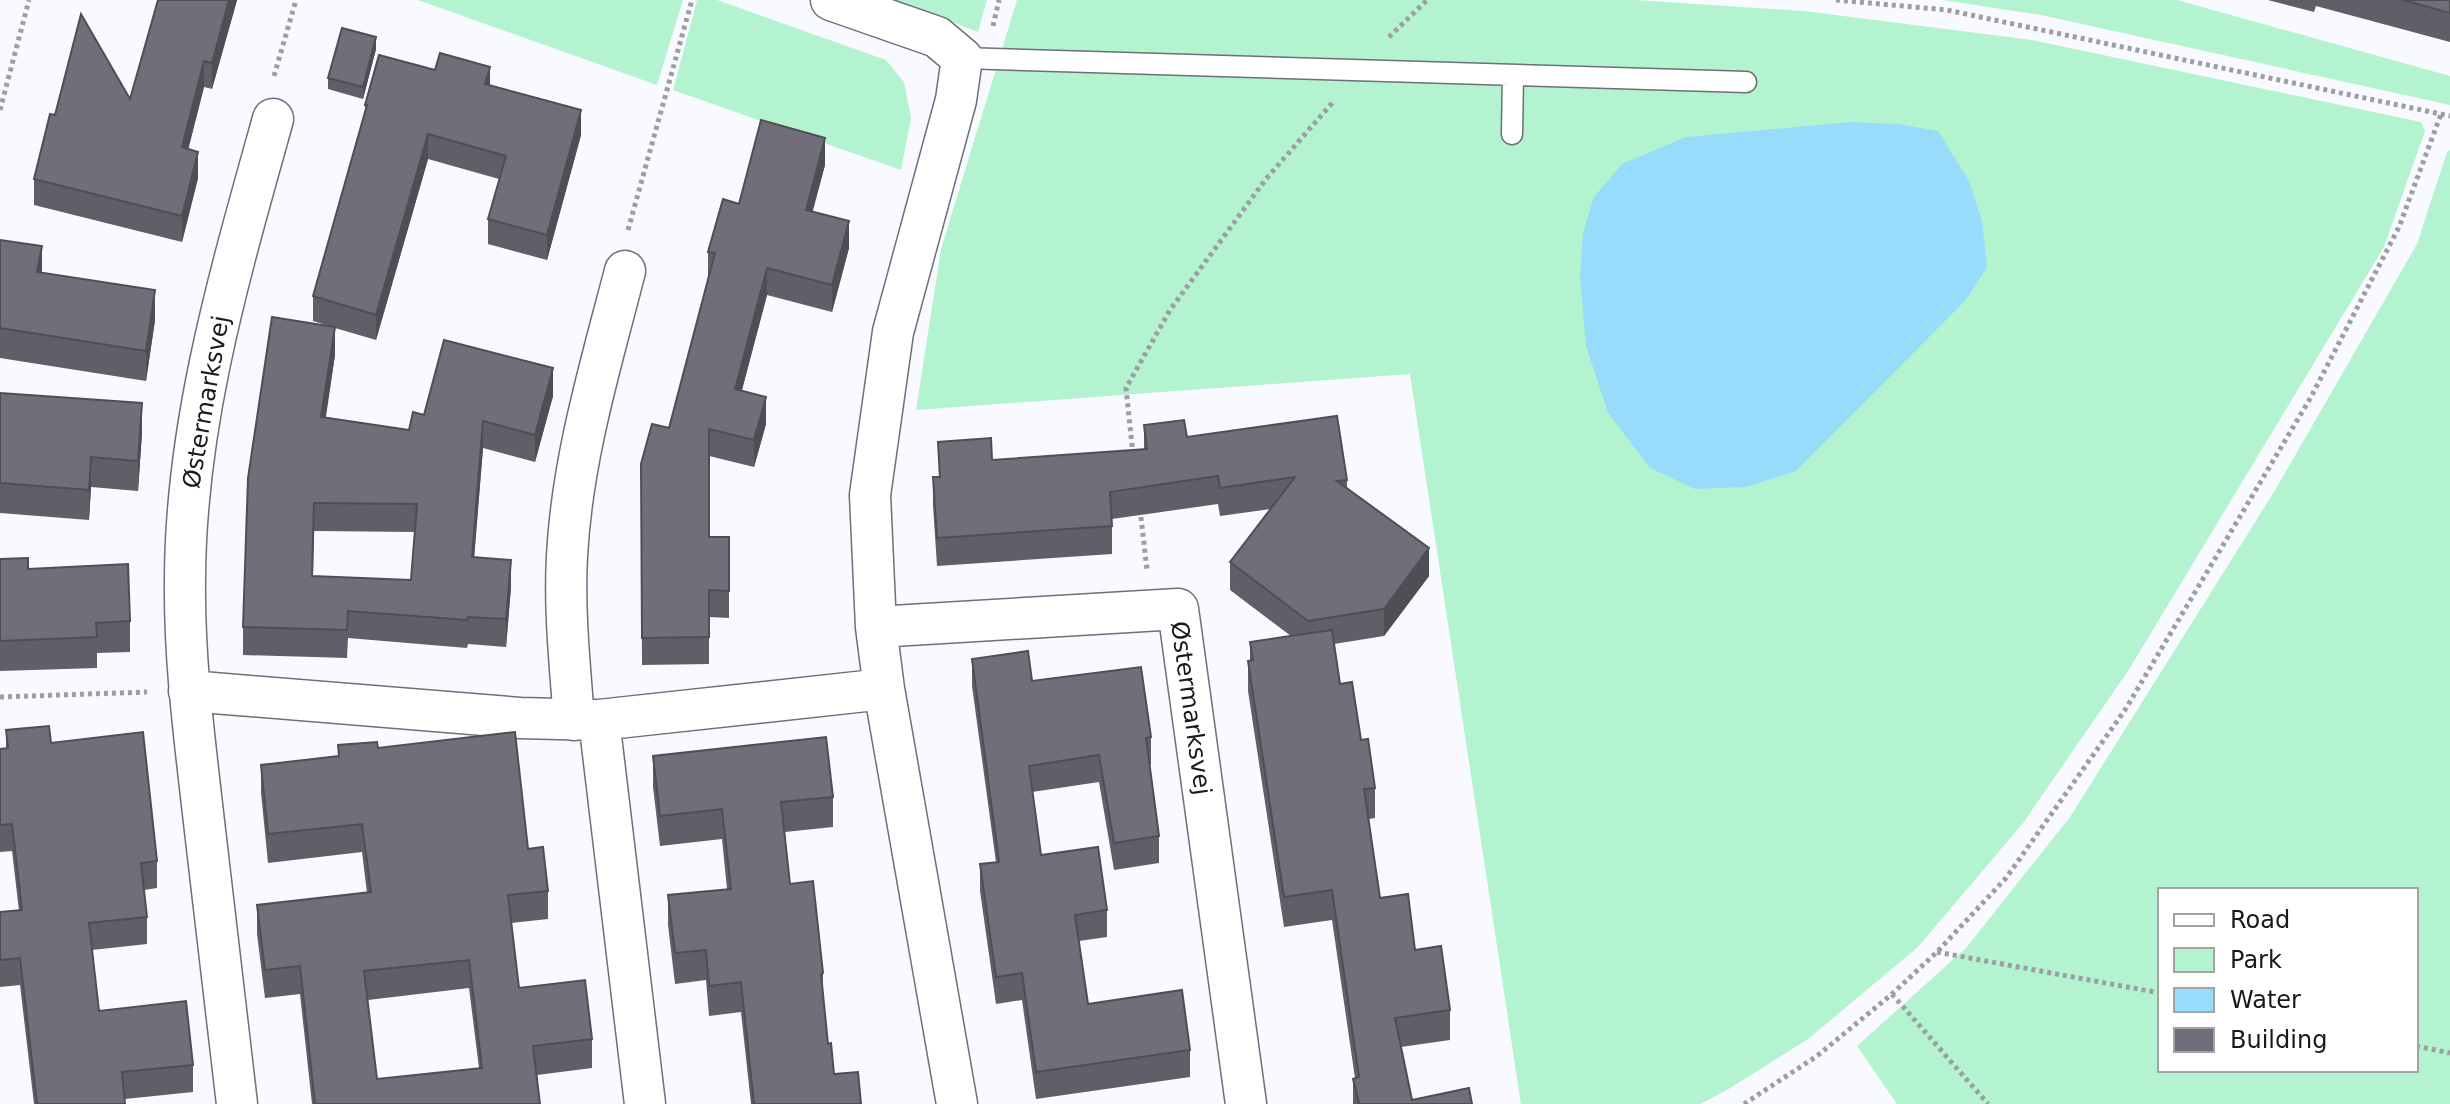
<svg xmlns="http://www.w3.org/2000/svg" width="2450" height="1104" font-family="'DejaVu Sans',sans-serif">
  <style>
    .green { fill: #b4f3cf; fill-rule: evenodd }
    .water { fill: #98dcfb }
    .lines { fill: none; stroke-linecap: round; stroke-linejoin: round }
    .lane-casing { stroke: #6d6f79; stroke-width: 23 }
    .street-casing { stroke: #6d6f79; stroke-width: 43 }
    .path { stroke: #9d9ea3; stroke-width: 5; stroke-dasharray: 4 4; stroke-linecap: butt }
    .lane { stroke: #fff; stroke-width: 20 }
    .street { stroke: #fff; stroke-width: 40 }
    .wall { fill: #605f68; fill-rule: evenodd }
    .shaded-wall { fill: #4e4e55 }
    .building { fill: #706f79; stroke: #4e4e55; stroke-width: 2; fill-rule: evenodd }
    .labels { text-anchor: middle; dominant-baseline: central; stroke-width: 8; stroke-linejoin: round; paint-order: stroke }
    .street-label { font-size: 24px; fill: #18191d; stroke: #fff }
  </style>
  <rect width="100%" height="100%" fill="#f9faff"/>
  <path class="green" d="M418 0H683L657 85Z
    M697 0H717L886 60 904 82 911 118 901 170 673 90Z
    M895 0H987L978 32Z
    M1017 0H1635L1804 11 2032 40 2421 122 2425 131 2384 247 2128 671 2023 823 1918 947 1808 1039 1727 1090 1700 1104H1521L1410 374 916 410 941 249Z
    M1943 0H2177L2450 76V105L2041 15Z
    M2450 150V1104H1897L1857 1046 1966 948 2070 817 2274 492 2417 244 2447 152ZM2160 890H2416V1070H2160Z"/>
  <path class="water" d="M1851 122 1898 124 1938 131 1969 181 1982 221 1987 267 1965 301 1796 471 1746 487 1695 489 1650 468 1608 413 1586 346 1580 276 1583 233 1594 197 1622 164 1686 137Z"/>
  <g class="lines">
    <g class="lane-casing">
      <path id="lane" d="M962 58 1746 82
        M1512 134 1513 75"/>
    </g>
    <g class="street-casing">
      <path id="street" d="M831 0 937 37 962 58 956 100 893 332 870 495 876 627 884 689 957 1104
        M876 627 1178 609 1246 1104
        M189 691 520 718 599 720 884 689
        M574 720C570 666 564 611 567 556 572 459 601 364 625 271
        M599 720 645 1104
        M237 1104C226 1010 215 916 204 822 195 742 184 662 185 581 185 423 231 270 273 119"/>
    </g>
    <path class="path" d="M1836 0 1947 10 2450 116
      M993 26 999 0
      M1389 37 1427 0
      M274 76 296 0
      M0 110 29 0
      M628 230 692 0
      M1133 455 1126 388 1170 310 1266 179 1333 102
      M1140 509 1147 570
      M0 697 147 692
      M1937 952 2160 993
      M1892 994 1988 1104
      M2416 1046 2450 1053
      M1744 1104 1817 1056 1892 994 1937 952 2006 878 2125 710 2311 397 2399 227 2441 114"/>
    <use href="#lane" class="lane"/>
    <use href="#street" class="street"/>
  </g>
  <path class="wall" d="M158 0H237L212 89 204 87 188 149 198 178 182 242 34 205V179L55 115 130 99Z
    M2268 0H2450V42L2316 6 2314 12Z
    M376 49 363 99 328 89V78Z
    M490 85 581 135 547 260 488 244V219L499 179 428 159 376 340 335 328V355L326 417 409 430 424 415 553 396 535 462 483 448 474 557 511 587 506 647 468 644 467 648 348 638 347 658 243 655V627L332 327 313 321V296L365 113V105ZM314 531 415 532 411 580 313 576Z
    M825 165 812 211 849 248 832 312 767 295 742 390 766 424 754 467 709 456V537L729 591V618L709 617V664L642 665 641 464 669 428 708 278V252L739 204Z
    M0 240 42 273 155 320 146 381 0 358Z
    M0 393 142 433 138 491 91 487 89 520 0 513Z
    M1144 425 1347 480V489L1429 576 1384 636 1334 644 1340 684 1361 740 1375 788V818L1369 819 1380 898 1415 950 1450 1010V1040L1401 1047 1412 1100 1472 1104H1353V1079L1355 1078 1332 920 1284 927 1248 691V661L1250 660V642L1291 636 1230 590V562L1271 509 1220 516 1218 504 1112 519V554L937 566 933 505V477H939L938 442 992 460 1144 450Z
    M0 559 28 569 130 621V652L97 653V668L0 671Z
    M972 659 1032 681 1151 737V764L1150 765 1159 836V863L1114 870 1099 782 1032 792 1041 855 1107 910V937L1079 941 1088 1004 1190 1050V1077L1036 1099 1022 1000 996 1004 980 891V864L996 862 972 686Z
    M6 730 51 743 157 861V888L144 890 147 917V944L92 950 99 1011 193 1065V1092L125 1099V1104H34L20 985 0 987V912L19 911 12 851 0 852V749L6 748Z
    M338 745 378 748 528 849 548 891V919L511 923 519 988 592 1039V1068L537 1075 540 1104H312L300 994 265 998 257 934V905L367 893 362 852 268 863 261 793V765L338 757ZM469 988 479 1068 377 1079 368 1000Z
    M653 756 833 797V827L785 832 790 884 823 973V1001L828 1044 834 1074 861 1104H751L741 1012 709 1016 706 980 675 984 668 925V895L727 889 722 839 660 846 653 787Z"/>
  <path class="shaded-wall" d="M229 0H237L212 89V63Z
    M376 37V49L363 99V87Z
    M204 61V87L182 174V147Z
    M490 67V92L485 84Z
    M581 110V135L547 260V235Z
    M428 134V159L376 340V315Z
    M825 138V165L806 237V210Z
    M198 152V178L182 242V216Z
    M849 221V248L832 312V285Z
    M42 246V276L37 272Z
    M767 268V295L735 416V389Z
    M155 290V320L146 381V351Z
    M335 327V355L321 444V417Z
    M553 368V396L535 462V435Z
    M766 397V424L754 467V440Z
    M142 403V433L138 491V461Z
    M483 421V448L472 584V557Z
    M91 457V487L89 520V490Z
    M1429 548V576L1384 636V609Z
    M511 560V587L506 647V619Z"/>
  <path class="building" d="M158 0H229L212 63 204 61 182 147 198 152 182 216 34 179 50 114 55 115 81 14 130 99Z
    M2403 0H2450V13Z
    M342 28 376 37 363 87 328 78Z
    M440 53 490 67 485 84 581 110 547 235 488 219 506 156 428 134 376 315 313 296 367 105H365L379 55 435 70Z
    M761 120 825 138 806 210 849 221 832 285 767 268 735 389 766 397 754 440 709 429V537H729V591L709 590V637L642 638 641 464 652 424 669 428 715 253 708 252 723 199 739 204Z
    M0 240 42 246 37 272 155 290 146 351 0 328Z
    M272 317 335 327 321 417 409 430 413 412 424 415 444 340 553 368 535 435 483 421 472 557 511 560 506 619 468 617 467 620 348 611 347 630 243 627 248 478ZM314 503 417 504 411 580 312 576Z
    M0 393 142 403 138 461 91 457 89 490 0 483Z
    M1337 416 1347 480 1337 481 1429 548 1384 609 1308 621 1230 562 1295 477 1220 488 1218 476 1110 492 1112 526 937 538 933 477H940L938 442 991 438 992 460 1147 449 1144 425 1184 420 1187 437Z
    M28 558V569L128 564 130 621 96 623 97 637 0 641V559Z
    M1332 630 1340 684 1352 682 1361 740 1368 739 1375 788 1364 789 1380 898 1408 894 1415 950 1441 946 1450 1010 1395 1018 1412 1100 1469 1088 1472 1104H1359L1353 1079 1359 1077 1332 890 1284 897 1248 661 1253 660 1250 642Z
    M1028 651 1032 681 1141 667 1151 737 1146 738 1159 836 1114 843 1099 755 1029 766 1041 855 1098 847 1107 910 1075 915 1088 1004 1182 990 1190 1050 1036 1072 1022 973 996 977 980 864 999 862 972 659Z
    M49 726 51 743 143 732 157 861 141 863 147 917 89 923 99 1011 186 1001 193 1065 122 1072 125 1104H37L20 958 0 960V912L22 910 12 824 0 825V749L8 748 6 730Z
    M515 732 528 849 543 847 548 891 508 895 519 988 585 980 592 1039 533 1046 540 1104H315L300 966 265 970 257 905 371 892 362 824 268 834 261 765 339 756 338 745 377 742 378 748ZM469 960 482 1068 377 1079 364 971Z
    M826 737 833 797 781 802 790 884 813 881 823 973 821 974 828 1044 831 1043 834 1074 858 1072 861 1104H754L741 982 709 986 706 950 675 953 668 895 731 889 722 809 660 816 653 756Z"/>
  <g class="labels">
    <g class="street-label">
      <text transform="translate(206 402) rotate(-80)">Østermarksvej</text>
      <text transform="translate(1191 708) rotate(82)">Østermarksvej</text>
    </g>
  </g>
  <rect x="2158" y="888" width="260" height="184" fill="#ffffff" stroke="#a3a3a5" stroke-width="2"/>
  <rect x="2174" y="914" width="40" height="12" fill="#ffffff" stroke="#a3a3a5" stroke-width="2"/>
  <text x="2230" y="928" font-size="24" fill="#18191d">Road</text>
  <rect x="2174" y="948" width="40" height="24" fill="#b4f3cf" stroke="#a3a3a5" stroke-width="2"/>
  <text x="2230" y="968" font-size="24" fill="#18191d">Park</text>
  <rect x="2174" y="988" width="40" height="24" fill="#98dcfb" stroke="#a3a3a5" stroke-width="2"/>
  <text x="2230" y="1008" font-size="24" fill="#18191d">Water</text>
  <rect x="2174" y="1028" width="40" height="24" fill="#706f79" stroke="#a3a3a5" stroke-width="2"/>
  <text x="2230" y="1048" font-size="24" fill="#18191d">Building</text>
</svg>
